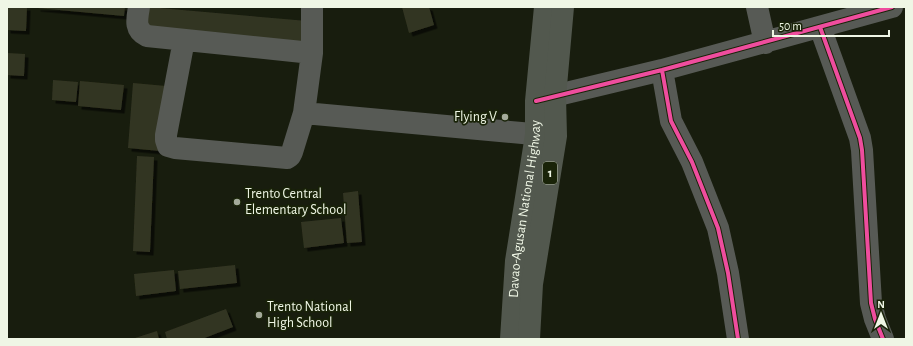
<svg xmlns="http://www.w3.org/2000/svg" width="913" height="346" font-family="'Alegreya Sans',sans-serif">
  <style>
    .building { fill: #333522; filter: url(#shadow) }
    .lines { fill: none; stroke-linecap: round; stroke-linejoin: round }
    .minor { stroke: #575a55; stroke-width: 22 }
    .highway { stroke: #52584e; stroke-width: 22 }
    .cycleway-casing { stroke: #192308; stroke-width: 6 }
    .cycleway { stroke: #ef4d9e; stroke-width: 4 }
    .poi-dot { fill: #a4aa9a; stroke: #192308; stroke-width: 1.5 }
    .labels { text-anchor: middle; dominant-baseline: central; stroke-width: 3.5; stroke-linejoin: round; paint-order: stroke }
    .shield { fill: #192308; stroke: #afb7a3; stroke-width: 1 }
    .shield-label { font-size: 13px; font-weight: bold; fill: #eff6e5 }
    .poi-label { font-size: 14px; fill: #eff6e5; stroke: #192308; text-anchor: start }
    .street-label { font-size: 14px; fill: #eff6e5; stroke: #192308 }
  </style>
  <defs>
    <filter id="shadow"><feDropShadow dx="3.5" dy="3.5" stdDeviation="0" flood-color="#0009"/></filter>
  </defs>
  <rect width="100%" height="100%" fill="#181d0e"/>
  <path class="building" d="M7 7H27L26 31 7 30Z
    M37 7H125L124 16 37 8Z
    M148 7 307 21 305 44 146 30Z
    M402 7H429L434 25 409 33Z
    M7 53 25 54 24 76 7 75Z
    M53 80 78 82 76 102 52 100Z
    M80 81 124 85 121 110 78 106Z
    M133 83 166 86 160 151 128 148Z
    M137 156 154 157 150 252 133 251Z
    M358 191 362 242 347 243 343 193Z
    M341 218 344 243 304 248 301 222Z
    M235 265 237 283 180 289 178 271Z
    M174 270 176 291 136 296 134 274Z
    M226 309 233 327 202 339H167L165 332Z
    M157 331 159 339H132Z"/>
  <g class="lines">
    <path class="minor" d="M139 7C137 19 134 30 147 36L312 53 304 113 555 136
      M312 7V53
      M757 7 765 43
      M820 27 860 138 862 150 871 303 875 319 883 339
      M184 40 166 135V140L168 146 175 148 287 158 290 156 292 152 304 113
      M662 70 671 121 692 162 718 228 728 273 738 339
      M537 100 662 70 892 7"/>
    <g class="highway">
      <path id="s1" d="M511 339 516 261 536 135V101L545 7"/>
      <path d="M529 339 532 284 556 136 555 97 563 7"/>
    </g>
    <g class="cycleway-casing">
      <path id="cycleway" d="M820 27 860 138 862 150 871 303 875 319 883 339
        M662 70 671 121 692 162 718 228 728 273 738 339
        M536 101 662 70 892 7"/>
    </g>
    <use href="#cycleway" class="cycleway"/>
  </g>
  <g class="poi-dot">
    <circle cx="505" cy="117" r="4"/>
    <circle cx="237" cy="202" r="4"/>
    <circle cx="259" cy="315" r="4"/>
  </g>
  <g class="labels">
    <rect class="shield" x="543" y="162" width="14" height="22" rx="3"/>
    <g class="shield-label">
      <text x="550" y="173">1</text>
    </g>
    <g class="poi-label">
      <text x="497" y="117" text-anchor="end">Flying V</text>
      <text x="245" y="194">Trento Central<tspan x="245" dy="16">Elementary School</tspan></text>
      <text x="267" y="307">Trento National<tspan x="267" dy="16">High School</tspan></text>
    </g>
    <g class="street-label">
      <text stroke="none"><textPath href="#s1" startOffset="131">Davao-Agusan National Highway</textPath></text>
    </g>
  </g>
  <rect width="913" height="346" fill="none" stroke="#eff6e5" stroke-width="16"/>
  <g transform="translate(881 314)" stroke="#192308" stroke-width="3" paint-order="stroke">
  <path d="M0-3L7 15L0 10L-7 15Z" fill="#eff6e5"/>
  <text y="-6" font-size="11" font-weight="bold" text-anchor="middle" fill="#eff6e5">N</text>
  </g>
  <path d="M773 30v6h116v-6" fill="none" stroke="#eff6e5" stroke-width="2"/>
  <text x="779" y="30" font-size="12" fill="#eff6e5" stroke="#192308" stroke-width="3" paint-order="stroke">50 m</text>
</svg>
